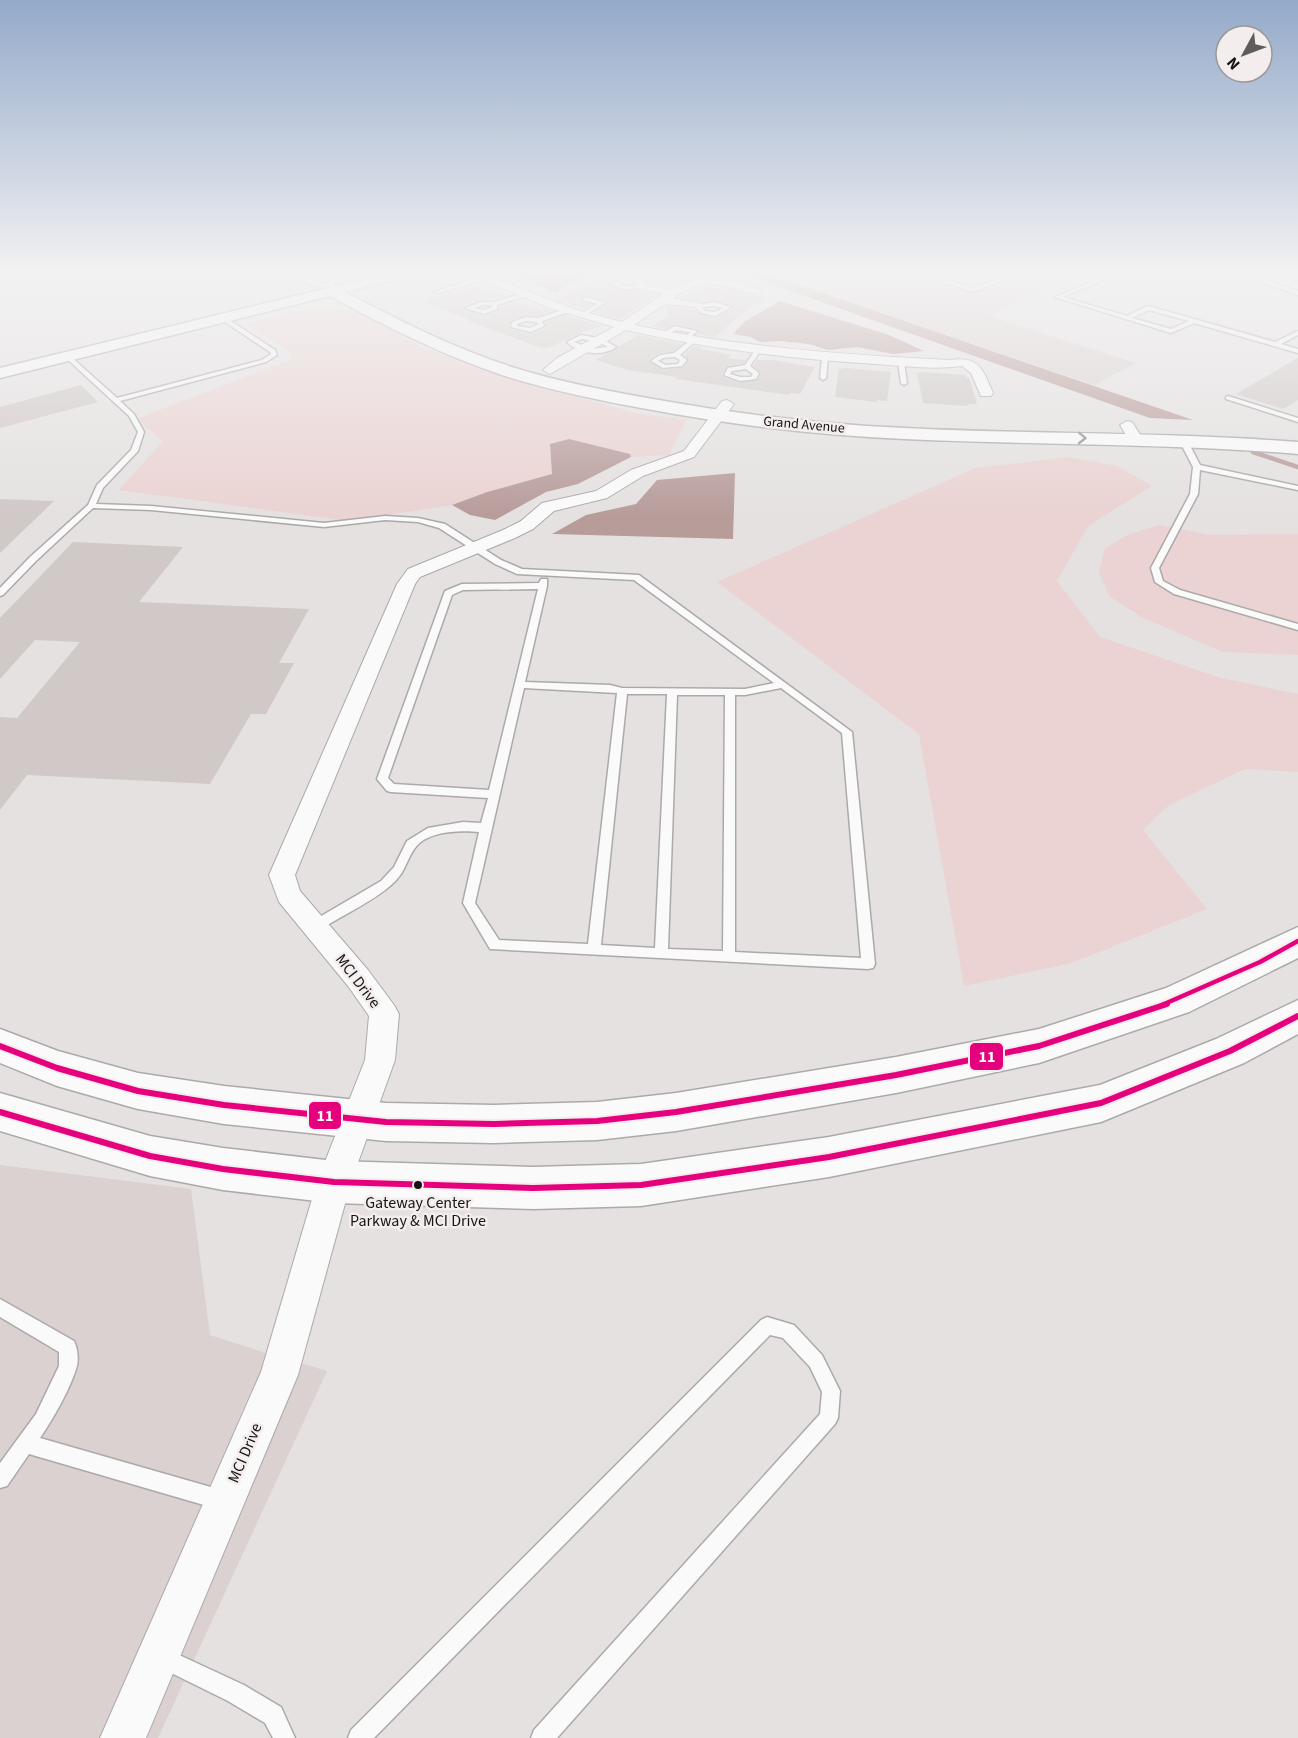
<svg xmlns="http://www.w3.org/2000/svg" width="1298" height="1738" font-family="'Source Sans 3',sans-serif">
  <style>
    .built { fill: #dbd1d0 }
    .green { fill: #ead3d2 }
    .water { fill: #b79c9a }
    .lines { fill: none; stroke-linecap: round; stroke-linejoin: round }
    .stream { stroke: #b79c9a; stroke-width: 4.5 }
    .building { fill: #d1c8c8 }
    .lane-casing { stroke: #aca9a9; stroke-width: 3 }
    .street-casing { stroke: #aca9a9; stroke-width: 2 }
    .secondary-casing { stroke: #aca9a9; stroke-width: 3 }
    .lane { fill: #fbfafa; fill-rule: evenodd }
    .street { fill: #fbfafa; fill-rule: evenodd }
    .secondary { fill: #fbfafa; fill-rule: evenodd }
    .bus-1-far1-casing { stroke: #f4eded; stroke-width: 9 }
    .bus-1-casing { stroke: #f4eded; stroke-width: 10 }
    .bus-1-far1 { stroke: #e5007d; stroke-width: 4.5 }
    .bus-1 { stroke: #e5007d; stroke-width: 6 }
    .oneway { stroke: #949292 }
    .bus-dot { fill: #161414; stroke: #f4eded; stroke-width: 2 }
    .labels { text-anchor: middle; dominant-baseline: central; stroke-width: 5; stroke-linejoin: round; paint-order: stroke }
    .far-street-label { font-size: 14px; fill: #161414; stroke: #f4eded }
    .street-label { font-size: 16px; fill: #161414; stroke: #f4eded }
    .near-bus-label { font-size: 16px; fill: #161414; stroke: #f4eded }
    .line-badge { stroke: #f4eded; stroke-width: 2 }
    .badge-label { font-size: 16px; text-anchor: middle; font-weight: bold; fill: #fff }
  </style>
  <rect width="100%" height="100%" fill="#e5e1e1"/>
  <path class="built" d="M853 273H1093L991 314V317L1136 363 1096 384 1097 386 808 288Z
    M0 1165 191 1189 210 1335 266 1353 260 1374 100 1738H0Z
    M301 1363 327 1371 158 1738H147L297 1377Z"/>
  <path class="green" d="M352 309 424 348 555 391 640 414 687 419 669 455 631 457 630 454 569 439 550 444 552 474 487 492 452 505 349 521 119 490 163 441 136 419 287 361 292 355 285 348 244 324 295 311Z
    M1067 457 1117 466 1152 486 1088 526 1057 581 1100 637 1221 678 1298 694V772L1245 769 1169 805 1143 830 1207 909 1072 963 964 986 919 734 717 582 976 468Z
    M1159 525 1210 535 1298 534V655L1223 652 1141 617 1109 596 1099 572 1105 548 1130 534Z"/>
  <path class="water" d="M496 273H593L562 288 557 293 523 278Z
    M739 273H765L1193 420 1150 418Z
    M780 301 889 335 924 351 893 354 857 347 828 350 809 344 780 341 760 342 751 337 733 334 744 322Z
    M569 439 630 454 631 457 578 484 546 492 495 520 470 515 452 505 487 492 552 474 550 444Z
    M735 473 733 539 552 534 586 515 636 504 657 480Z"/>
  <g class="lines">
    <path class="stream" d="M1253 452 1298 467"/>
  </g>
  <path class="building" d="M613 273H676L694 278 671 287 646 283 644 278 629 274 610 283V287L626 292 636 290 657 295 620 319 594 312 606 305 605 300 584 295 581 301 591 305 584 309 558 300 586 284Z
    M477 286 505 296 480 300 464 306V310L485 316 498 311 499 307 516 302 540 310 544 308 552 311 538 316 525 315 511 320 509 327 510 329 532 334 545 328V322L566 315 602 326 580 333 548 348 539 347 467 321 470 320 426 303 430 301 425 299Z
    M705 287 722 288 766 298 748 309 715 337 697 334 699 331 698 329 675 324 666 329 652 326 669 316 666 306 695 310 701 315 716 318 732 309V305L715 300 703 302 679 297Z
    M638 335 682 344 673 351 659 353 649 360 663 370 684 367 689 360 684 355 694 346 702 347 700 349 731 355 728 358 746 360 744 363 728 366 722 374 723 377 739 383 758 380 761 372 753 366 757 360H774L815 367 800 394 790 393 789 395 676 379 677 377 628 370 596 360Z
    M1298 358V400L1283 409 1236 394Z
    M847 368 891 372 887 401 877 400V402L835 397 839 369Z
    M924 372 965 375 966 378H969L977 404H967L968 406 923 403 917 373Z
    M81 385 98 402 0 428V407Z
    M0 499 54 501 0 553Z
    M73 542 183 547 139 602 309 609 279 663H294L266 714H251L210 784 27 775 0 810V717L17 718 80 642 35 640 0 679V618Z"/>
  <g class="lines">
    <g class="lane-casing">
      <path id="lane" d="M288 273C302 273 314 283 328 284L331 281 316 273H323L336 279 333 285 342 290 339 292 329 288 314 286Z
        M687 273H696L715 278 712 280Z
        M916 273H924L973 288 1016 273H1023L973 292Z
        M1113 273H1120L1063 297 1127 316 1148 306 1275 342 1298 331V335L1281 344 1298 349V353L1194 323 1171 333 1055 297ZM1149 310 1189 321 1171 329 1132 318Z
        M1236 273H1244L1298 291V295Z
        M484 276 486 279 439 293 434 292Z
        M628 276 643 280 644 286 627 290 611 285ZM629 280 638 282V285L627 286 619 285Z
        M527 292 529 295 497 305V309L484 314 465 308 481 302H494ZM483 305H492V307L484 310 474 308Z
        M585 297 604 302 605 303 584 316H580V314L597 304 583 300Z
        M714 302 731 307 716 316 701 313 695 306ZM714 306 723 308 715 312 705 311 702 307Z
        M569 308 571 311 542 321 544 326 531 332 511 327 512 322 526 317 538 318ZM526 321 536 322 539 324 530 328 517 326V324Z
        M222 318H226L275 350 277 355 266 362 120 401 134 414 144 432 138 451 103 488 96 504 151 506 324 523 385 516 418 518 445 524 501 560 522 569 639 575 852 732 875 964 873 968 868 969 490 949 463 903 479 832C460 830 427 831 415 848 405 862 406 873 390 886 373 901 340 917 319 930H311L309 926 311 922 381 881 394 867 407 841 428 828 463 822 481 823 488 798 391 792 387 791 377 779 445 591 462 584 539 583 541 579H547V586L525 682 610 685 622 688 745 689 774 683 634 580 517 574 495 564 439 528 418 522 385 520 324 527 151 510 93 508 36 561 3 595 0 596V588L30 557 88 505 97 485 131 450 138 432 129 416 66 358V356H70L117 398 262 360 271 354 270 352 222 320ZM538 589 489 790 394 784 388 778 452 595 463 590ZM524 688 617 693 588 944 499 940 475 903ZM781 688 842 733 861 958 735 952V695H745ZM627 694H667L655 948 601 945ZM677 695H725L723 951 668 949Z
        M675 326 697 331 687 341 684 339 690 332 676 330 666 335 661 334Z
        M581 335 603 339 616 347C602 357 579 354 567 342ZM582 339 599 342 608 347 591 349 574 342Z
        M692 339 697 340 680 355 687 360 682 366 663 368 651 361 660 355 674 353ZM675 357 680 360 678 364 666 365 658 361 663 358Z
        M756 349 761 350 750 366 759 373 756 379 740 381 724 375 728 368 745 365ZM746 369 753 374 751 377H740L730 374 732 371Z
        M825 356 828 358 826 378 823 380 820 378 822 358Z
        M901 360 904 362 907 383 904 385 901 383 898 362Z
        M1228 396 1298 418V422L1226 399V397Z
        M1180 438H1186L1200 465 1298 486V490L1200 470 1198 494 1159 568 1163 581 1180 590 1298 624V630L1174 594 1155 582 1151 568 1190 494 1193 467 1179 440Z
        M0 1299 74 1341C78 1349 79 1361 76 1369 70 1389 52 1421 40 1438L221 1490 228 1493 231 1500 228 1507 221 1510 29 1454 7 1486 0 1488V1463L36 1414 59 1366V1352L0 1317Z
        M767 1317 794 1325 822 1355 840 1391 838 1418 835 1424 557 1738H531L534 1730 820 1414 822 1392 810 1367 783 1338 770 1335 374 1738H348L351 1730 761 1320Z
        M162 1647 244 1685 281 1707 295 1738H273L265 1723 228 1701 155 1665 151 1658 155 1651Z"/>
    </g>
    <g class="street-casing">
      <path id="street" d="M716 273H731L721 279 759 289 761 291 755 294C719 285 707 276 673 298L702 304V308L665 304 634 325C739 347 844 355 950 360 979 356 983 369 993 393L991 396H981L971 373 962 366C934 370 904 366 876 364 792 359 708 349 626 330L550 374 543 370 557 358 614 327 553 309 478 278 484 275 488 276 574 309 622 322 663 294 637 288V284L671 289Z
        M777 273H793L800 277 794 280Z
        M727 400 734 404 694 457 643 476 607 498 554 511 533 529 515 538 420 577 415 584 295 875 300 891 368 970 394 1005 399 1014 395 1060 351 1182 298 1375 146 1738H100L261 1372 317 1182 365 1060 369 1016 348 986 279 902 269 875 397 584 408 569 503 530 521 521 542 503 596 491 631 470 684 451 722 401Z
        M1127 421 1132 422 1143 439 1140 442 1135 444 1130 442 1120 425Z"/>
    </g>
    <g class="secondary-casing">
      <path id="secondary" d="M389 273H413L411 276 345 292C400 321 456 349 515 368 560 382 607 391 653 399 724 412 796 421 867 426 1011 435 1155 431 1298 442V454C1167 443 1036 445 905 439 818 435 732 425 647 409 598 400 549 390 502 375 442 355 385 326 330 296L0 378V368Z
        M1281 273H1298V280L1283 276Z
        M1298 927V958L1189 1012 1039 1063 896 1093 676 1131 597 1140 494 1143 386 1141 224 1124 138 1109 57 1086 0 1063V1029L58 1051 138 1073 224 1086 386 1103 494 1105 597 1102 676 1093 896 1057 1039 1029 1166 988Z
        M1298 1000V1034L1244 1063 1101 1122 829 1177 641 1206 533 1209 334 1203 223 1190 150 1176 0 1131V1093L150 1136 223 1148 334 1161 533 1167 641 1164 829 1137 1100 1085 1216 1039Z"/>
    </g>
    <use href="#lane" class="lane"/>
    <use href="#street" class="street"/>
    <use href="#secondary" class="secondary"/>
    <g class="bus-1-far1-casing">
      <path id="bus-1-far1" d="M1162 1005 1260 962 1298 941"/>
    </g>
    <g class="bus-1-casing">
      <path id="bus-1" d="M0 1046 57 1068 138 1091 224 1105 386 1122 494 1124 597 1121 676 1112 896 1075 1039 1046 1167 1004
        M0 1112 150 1156 223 1169 334 1182 533 1188 641 1185 829 1157 1101 1103 1230 1051 1298 1016"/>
    </g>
    <use href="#bus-1-far1" class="bus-1-far1"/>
    <use href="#bus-1" class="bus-1"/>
  </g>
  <defs><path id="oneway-chevron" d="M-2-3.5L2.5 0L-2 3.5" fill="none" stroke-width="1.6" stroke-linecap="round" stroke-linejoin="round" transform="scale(1.5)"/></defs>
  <use class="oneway" href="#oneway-chevron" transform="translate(1082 438) rotate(1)"/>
  <linearGradient id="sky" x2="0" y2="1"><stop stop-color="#94aac9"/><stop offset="0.53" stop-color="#f3f2f2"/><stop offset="1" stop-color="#f3f2f2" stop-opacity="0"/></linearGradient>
  <rect width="1298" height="516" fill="url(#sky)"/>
  <circle class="bus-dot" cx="418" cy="1185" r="5"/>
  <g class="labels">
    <g class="far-street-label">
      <text transform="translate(804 425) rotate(5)">Grand Avenue</text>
    </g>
    <g class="street-label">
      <text transform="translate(358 981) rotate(53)">MCI Drive</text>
      <text transform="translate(245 1453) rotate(-67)">MCI Drive</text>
    </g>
    <g class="near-bus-label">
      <text x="418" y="1203">Gateway Center<tspan x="418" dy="18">Parkway &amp; MCI Drive</tspan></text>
    </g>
  </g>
  <g class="line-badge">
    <rect x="969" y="1042" width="35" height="29" rx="6" fill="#e5007d"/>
    <rect x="308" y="1101" width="34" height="29" rx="6" fill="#e5007d"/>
  </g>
  <g class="badge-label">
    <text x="987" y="1062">11</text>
    <text x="325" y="1121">11</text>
  </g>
  <g transform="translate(1244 54) rotate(229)"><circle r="28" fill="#f4eded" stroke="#9b9696" stroke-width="1.5"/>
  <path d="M0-4.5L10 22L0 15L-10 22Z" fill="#5e5c5c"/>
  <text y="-9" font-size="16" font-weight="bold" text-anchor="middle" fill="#161414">N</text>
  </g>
</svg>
